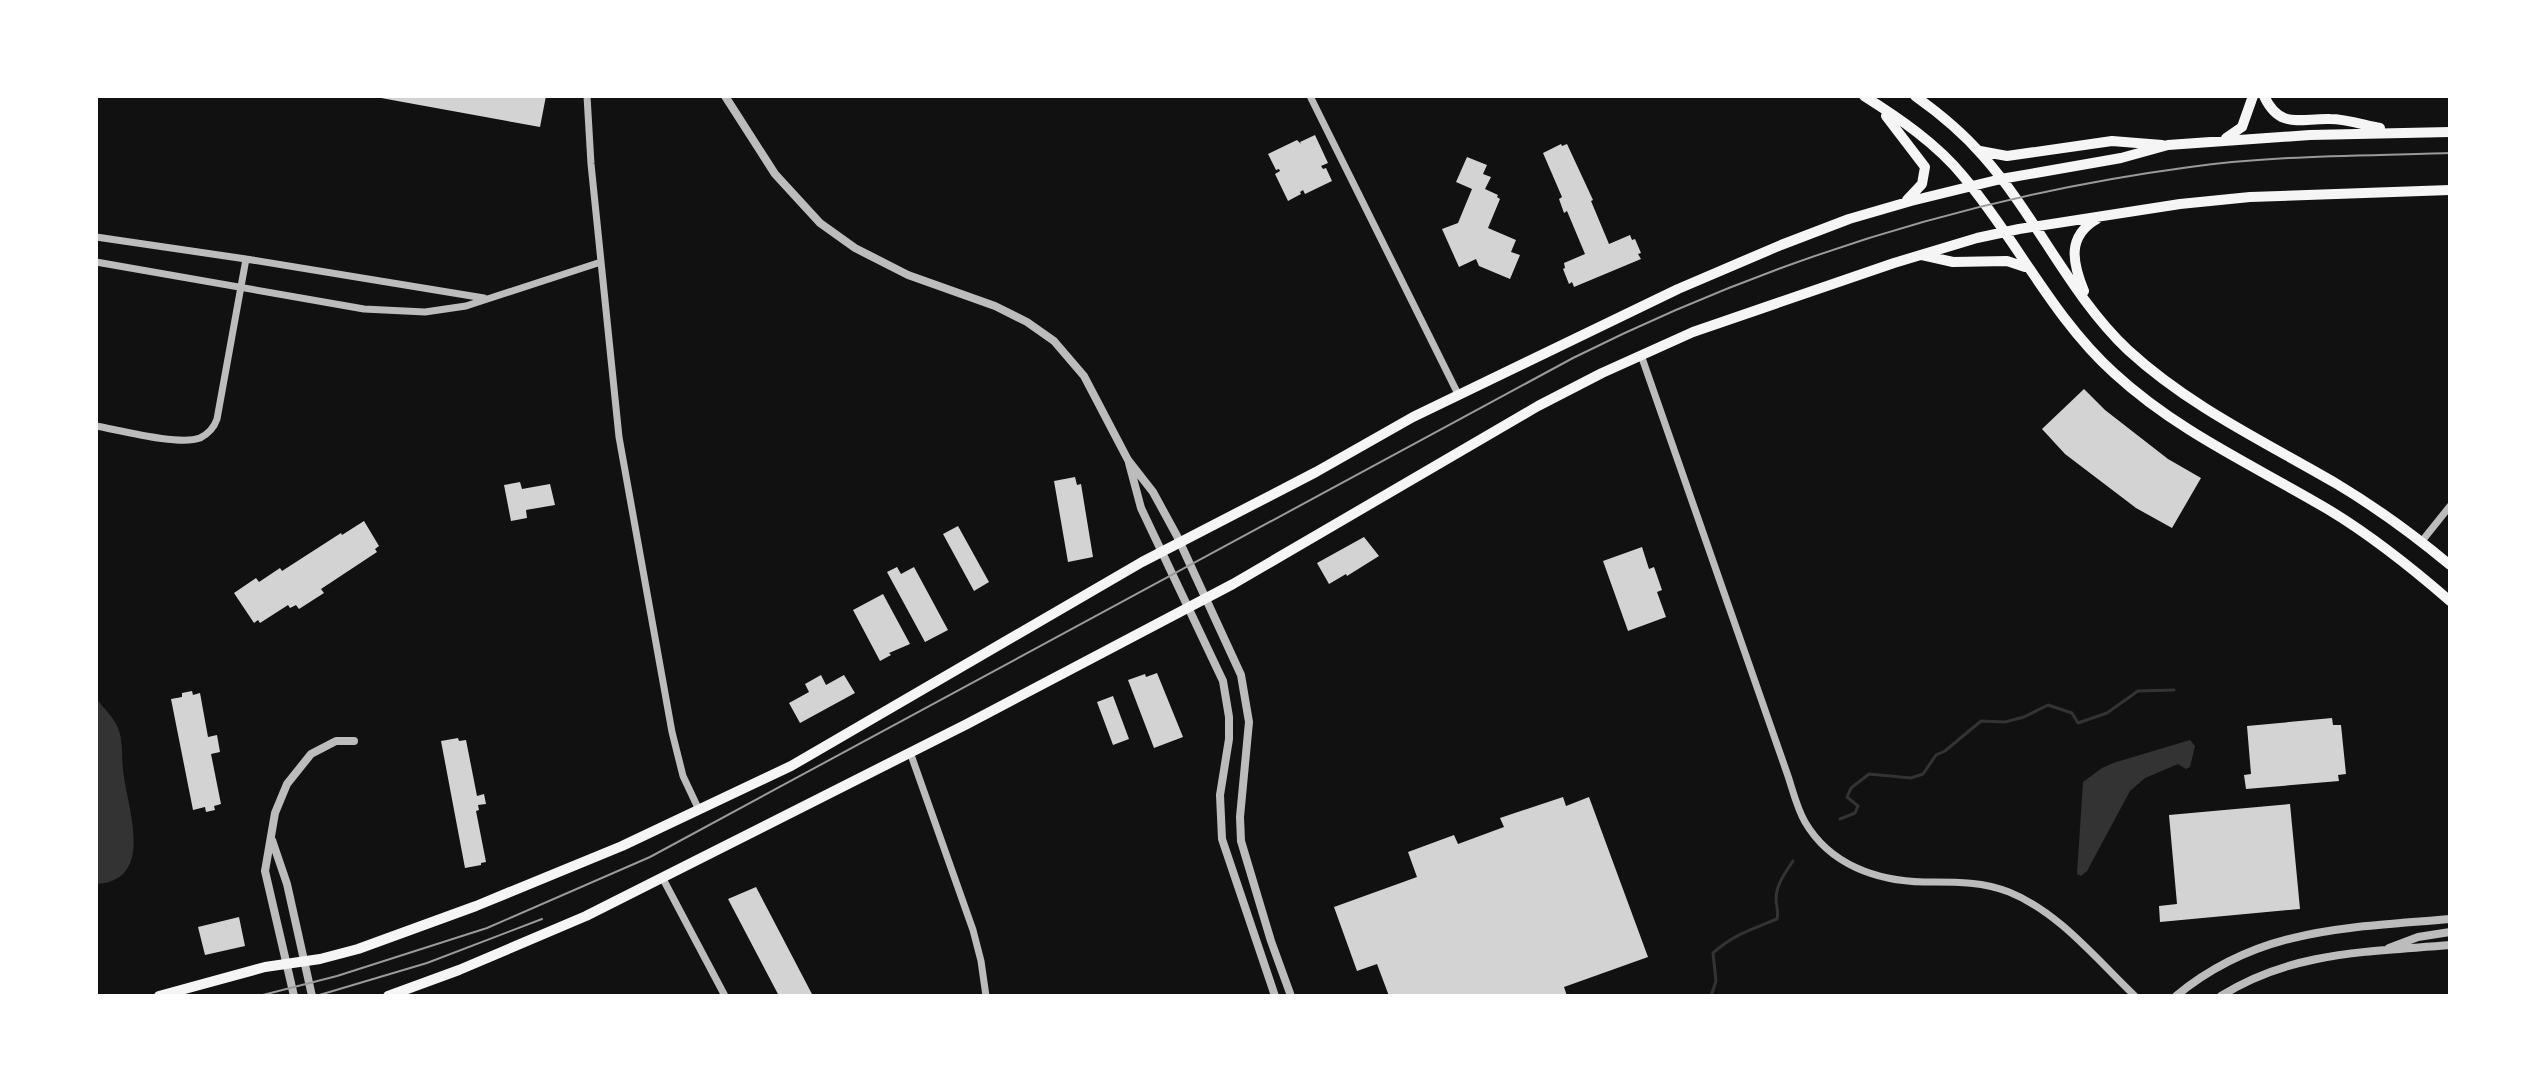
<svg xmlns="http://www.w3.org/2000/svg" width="2546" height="1092" font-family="Signika,sans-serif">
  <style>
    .water { fill: #333 }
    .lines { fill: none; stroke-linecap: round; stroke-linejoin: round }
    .stream { stroke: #333; stroke-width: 3 }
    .building { fill: #d3d3d3 }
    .minor { stroke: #bcbcbc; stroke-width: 7 }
    .tertiary { stroke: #bcbcbc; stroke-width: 8 }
    .primary { stroke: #f5f5f5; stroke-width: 10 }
    .tram { stroke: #9a9a9a; stroke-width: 2 }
  </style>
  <rect width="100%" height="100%" fill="#111"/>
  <path class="water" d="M96 698C103 708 113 716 118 728 124 743 121 762 124 777 129 813 154 881 96 884Z
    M2190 740 2195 746 2190 767 2186 769 2178 764 2145 778 2130 791 2087 871 2081 876 2077 874 2083 782 2102 768 2113 763Z"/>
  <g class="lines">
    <path class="stream" d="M1840 819 1855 813 1858 806 1847 797 1851 788 1869 774 1911 778 1923 774 1936 755 1945 751 1981 721 2005 722 2024 717 2048 705 2072 713 2078 723 2107 713 2138 691 2174 690
      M1711 996 1716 981 1713 953C1733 935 1752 929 1777 919 1779 910 1776 907 1776 899 1776 884 1786 872 1793 861"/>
  </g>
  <path class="building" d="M370 96H546L540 127Z
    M1315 135 1328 163 1321 166 1323 169 1326 168 1332 181 1305 194 1303 190 1300 192 1301 194 1288 201 1275 174 1280 171 1279 169 1276 170 1268 154 1297 140 1301 144 1300 142Z
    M1561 144 1562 146 1567 144 1593 200 1591 201 1609 244 1630 235 1632 240 1635 239 1641 253 1638 254 1641 259 1574 287 1572 282 1569 284 1563 269 1565 268 1564 263 1585 254 1567 211 1564 213 1559 199 1562 197 1543 153Z
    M1467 157 1487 165 1483 174 1491 177 1485 189 1498 195 1497 197 1500 199 1488 228 1516 240 1511 252 1520 255 1510 279 1479 266 1476 259 1459 267 1442 229 1458 223 1472 189 1456 182Z
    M2084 389 2105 410 2168 459 2201 478 2172 528 2136 508 2065 454 2042 429Z
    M1075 477 1077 485 1081 484 1093 557 1068 562 1054 481Z
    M520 482 522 489 550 484 555 505 526 510 527 518 511 521 504 485Z
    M364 521 379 546 375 549 377 552 321 589 324 593 299 609 296 605 290 608 288 605 260 623 258 620 254 623 234 593 256 578 259 582 280 568 282 571 341 533 342 535Z
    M958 526 989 582 974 591 943 534Z
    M1364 537 1379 556 1347 576 1346 574 1329 584 1317 563Z
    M1642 547 1649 569 1654 567 1662 590 1657 592 1666 617 1628 631 1603 561Z
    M897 567 901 574 914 567 948 630 925 642 887 572Z
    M883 594 910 644 889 653 891 655 880 661 853 610Z
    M1157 673 1183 737 1154 748 1128 680 1145 674 1146 677Z
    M821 675 826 685 844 675 855 693 800 723 789 703 809 692 805 684Z
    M192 691 193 695 200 693 208 737 217 735 220 752 211 754 221 804 214 806 215 810 206 812 205 807 193 810 171 699 182 697V693Z
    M1113 696 1129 739 1113 745 1097 702Z
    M2332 718 2333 725H2341L2346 774 2338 775 2339 781 2246 789 2244 775 2251 774 2247 726Z
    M458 738 459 741 466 740 477 796 484 794 486 804 478 805 479 810 476 811 486 862 481 863V865L465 868 441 741Z
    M1563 797 1566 806 1589 797 1648 957 1564 987 1567 996H1389L1377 964 1357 971 1334 907 1417 877 1408 852 1454 835 1458 844 1504 827 1500 818Z
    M2290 804 2300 909 2160 922 2159 906 2177 904 2169 815Z
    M756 887 813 996H779L728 899Z
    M239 917 245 946 205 955 198 927Z"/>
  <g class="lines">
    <path class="minor" d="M587 96 591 164 619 437 672 732 683 776 699 810
      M1310 96 1458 394
      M96 237 246 259 484 298
      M96 262 364 309 425 312 466 306 601 262
      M1641 355 1788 776C1793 791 1797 808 1805 822 1830 865 1877 881 1924 882 1953 882 1982 881 2009 892 2059 912 2097 960 2135 996
      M96 426C119 430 179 446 200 438 208 434 214 428 217 419L246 259
      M2422 541 2450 506
      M910 752 973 930 981 961 986 996
      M662 877 725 996"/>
    <path class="tertiary" d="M725 96 775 174 820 223 855 248 908 275 995 306 1027 322 1054 341 1084 376 1128 460 1153 492 1177 536 1241 675 1249 722 1240 817 1241 841 1271 941 1291 996
      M1129 463 1141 508 1223 681 1229 717V739L1220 795 1222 839 1275 996
      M272 840 287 884 312 996
      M2389 948 2418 937 2450 932
      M294 996 265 871 275 813 287 784 311 754 336 741H354
      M2176 996C2259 927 2348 928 2450 919
      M2221 996C2292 951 2369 952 2450 945"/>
    <path class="primary" d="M1864 96C1899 118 1937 144 1963 176 2017 240 2052 317 2114 373 2178 432 2255 466 2329 510 2372 536 2412 568 2450 601
      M1915 96C1939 113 1964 134 1983 156 2037 217 2069 294 2128 350 2190 407 2265 442 2337 484 2377 508 2414 535 2450 565
      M2264 96C2280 130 2300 118 2330 119 2346 119 2364 125 2380 128
      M1886 116 1925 167 1922 184 1907 200
      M2226 138 2242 127 2253 96
      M1980 151 2007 156 2112 141 2162 145
      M1922 255 1953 262 2007 261 2025 267
      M2084 291C2072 262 2067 236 2097 219
      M159 996 265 967 320 959 358 949 476 906 622 846 791 766 1142 562 1316 472 1413 417 1678 289 1781 245 1849 219 1911 201 2001 179 2121 158 2168 145 2310 135 2450 132
      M388 996 459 970 586 916 967 724 1233 584 1538 406 1602 373 1693 332 1894 263 1977 238 2019 229 2180 204 2250 197 2450 190"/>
    <path class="tram" d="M259 996 337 976 487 928 650 857 1573 358C1769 260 1972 196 2190 167 2276 155 2363 156 2450 153
      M316 996 427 963 542 919"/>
  </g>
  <rect width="2546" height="1092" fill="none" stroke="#ffffff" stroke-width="196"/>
</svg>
